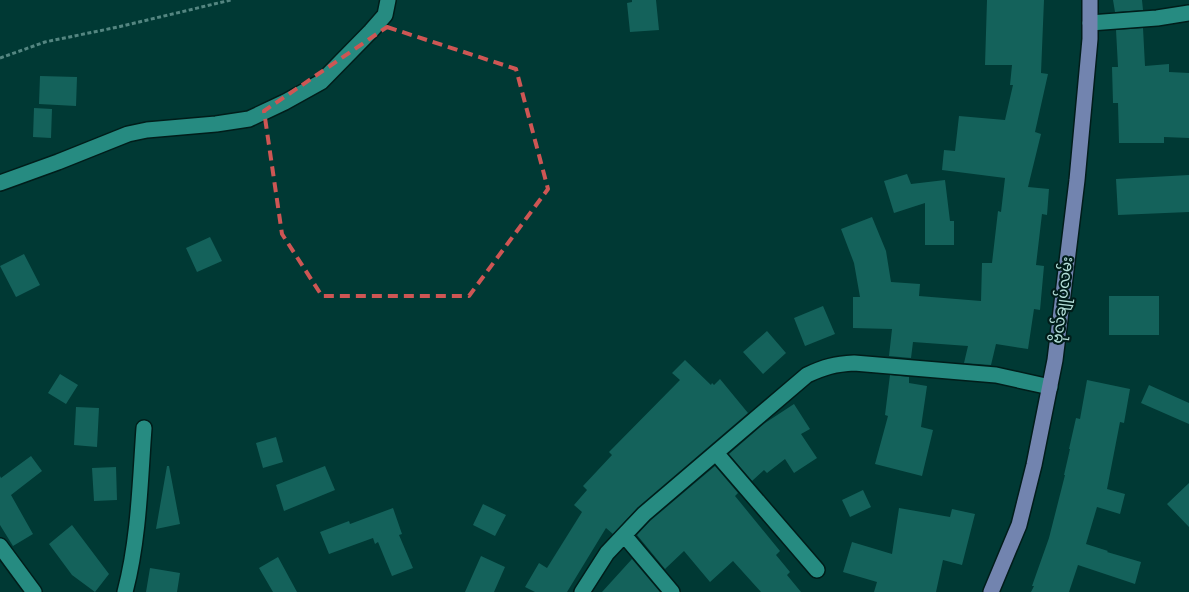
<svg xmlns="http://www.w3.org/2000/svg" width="1189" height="592" font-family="'Fira Sans Condensed','Noto Sans Myanmar',sans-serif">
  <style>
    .building { fill: #14625b }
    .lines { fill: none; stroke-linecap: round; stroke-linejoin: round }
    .minor-casing { stroke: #001d1a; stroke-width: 18 }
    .major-casing { stroke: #001d1a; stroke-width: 18 }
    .path { stroke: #548681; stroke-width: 3; stroke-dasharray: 4 2.5; stroke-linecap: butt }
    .minor { stroke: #268b81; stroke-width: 15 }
    .major { stroke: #7284af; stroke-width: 15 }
    .marked { fill: none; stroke: #ce5654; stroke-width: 4; stroke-dasharray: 10 6; stroke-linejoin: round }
    .labels { text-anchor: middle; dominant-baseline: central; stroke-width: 4.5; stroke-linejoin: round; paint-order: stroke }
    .street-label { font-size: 15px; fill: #b5e0da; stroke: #001d1a }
  </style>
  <rect width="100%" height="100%" fill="#003934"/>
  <path class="building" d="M632 0H656L659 30 630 32 627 3 632 2Z
    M987 0H1044L1041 73 1048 74 1035 132 1041 134 1028 187 1049 189 1047 215 1042 214 1036 265 1044 266 1040 310 1034 309 1028 349 996 344 991 365 964 363 968 346 913 342 911 358 889 356 892 329 853 328V297H860L854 263 841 229 872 217 886 251 891 282 920 284 919 296 981 301 982 263H992L998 211 1001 212 1005 178 942 170 944 150 955 151 959 116 1005 120 1013 85H1010L1012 65H985Z
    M1113 0H1142L1143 10 1115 12Z
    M1143 28 1145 66 1169 64V72L1189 73V138L1164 137V143H1119L1118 103H1113L1112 67H1118L1116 30Z
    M40 76 77 77 76 106 39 104Z
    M34 108 52 109 51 138 33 137Z
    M907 174 911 184 945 180 950 221H954V245H925V203L894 213 884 181Z
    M1189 175V212L1118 215 1116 179Z
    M210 237 222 261 197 272 186 248Z
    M24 254 40 285 16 297 0 266Z
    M1109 296H1159V335H1109Z
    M823 306 835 334 805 346 794 318Z
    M767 331 786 353 763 374 743 352Z
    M685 360 711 385 712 383 714 385 720 379 748 413 638 507 613 534 606 528 567 592H535L525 587 539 563 547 568 582 512 574 505 587 490 583 486 612 455 609 452 680 380 672 373Z
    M60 374 78 385 66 404 48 393Z
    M890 375 909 377V383L927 386 921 427 933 430 922 476 875 464 888 416 885 415Z
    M1087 380 1130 389 1124 423 1120 422 1107 489 1125 494 1120 514 1097 507 1086 544 1108 551 1107 552 1141 562 1135 584 1078 565 1069 592H1031L1034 586H1032L1049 538 1065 475H1064L1070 449H1069L1076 418 1080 419Z
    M1149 385 1189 403V424L1141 403Z
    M794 404 810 429 801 434 817 458 794 473 785 459 767 473 764 470 752 481 729 454 765 423Z
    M76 407 99 408 97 447 74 445Z
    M276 437 283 462 263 468 256 443Z
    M31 456 42 471 11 495 33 534 13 546 0 525V476L1 478Z
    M167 466H169L180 524 156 529Z
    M325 466 335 490 284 511 276 485Z
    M715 466 738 493 735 496 780 551 776 555 790 572 787 575 801 592H761L733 561 710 582 684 551 665 569 637 535 650 521Z
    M116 467 117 500 94 501 92 468Z
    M1189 483V527L1167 504Z
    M863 490 871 507 850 517 842 500Z
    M483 504 506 515 495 536 473 525Z
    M393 508 402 534 399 535 413 568 392 576 378 542 375 544 373 538 329 554 320 532 349 521 350 524Z
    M899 508 950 517 952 509 975 514 962 565 943 560 936 592H874L877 582 843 572 852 542 892 554Z
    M72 525 109 574 95 592 72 575 49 544Z
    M481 556 505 567 494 592H465Z
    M278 557 297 592H273L259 568Z
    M632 559 660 592H602Z
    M150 568 180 573 177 592H146Z"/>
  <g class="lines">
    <g class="minor-casing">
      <path id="minor" d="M1090 23 1157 18 1189 13
        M0 183 58 162 128 134 147 130 216 124 249 119 285 102 321 82 371 31 385 15 388 0
        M716 453 817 570
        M624 535 672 592
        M0 546 34 592
        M125 592C139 539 140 482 144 428
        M582 592 607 553 644 514 807 375C824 367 835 364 854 363L996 375 1050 387"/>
    </g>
    <g class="major-casing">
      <path id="major" d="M991 592 1019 525 1034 465 1055 360 1077 180 1090 39V0"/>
    </g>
    <path class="path" d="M0 58 45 42 118 27 231 0"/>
    <use href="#minor" class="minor"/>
    <use href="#major" class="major"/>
  </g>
  <path class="marked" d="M387 27 516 69 548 189 469 296H322L282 234 264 111Z"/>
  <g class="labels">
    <g class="street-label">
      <text transform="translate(1062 300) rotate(-83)">ဗိုလ်‌ချုပ်‌လမ်း</text>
    </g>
  </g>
</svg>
